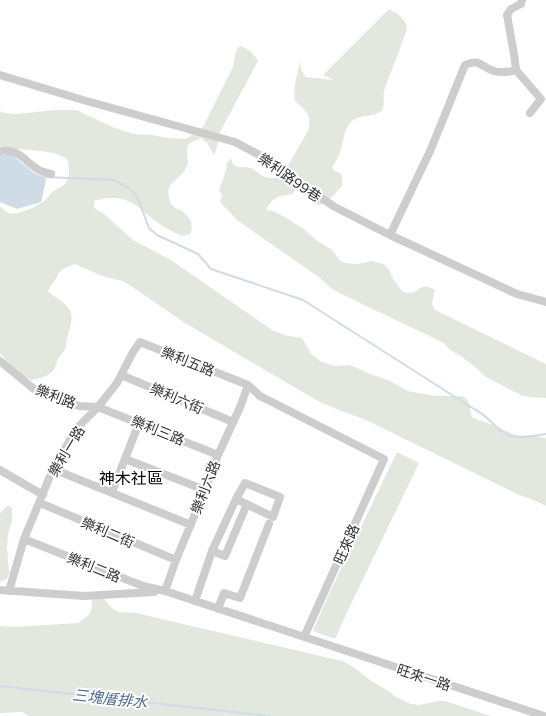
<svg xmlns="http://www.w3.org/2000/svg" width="546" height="716" font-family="Commissioner,'Noto Sans TC',sans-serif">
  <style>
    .green { fill: #e2e8de }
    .water { fill: #cfdce8 }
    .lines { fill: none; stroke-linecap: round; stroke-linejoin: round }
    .stream { stroke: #cfdce8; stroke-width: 2 }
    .minor { stroke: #cdcdcd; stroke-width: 8 }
    .labels { text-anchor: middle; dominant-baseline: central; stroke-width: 4; stroke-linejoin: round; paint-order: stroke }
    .street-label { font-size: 14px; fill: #303030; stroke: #fff }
    .water-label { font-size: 15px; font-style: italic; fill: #486989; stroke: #fff }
    .quarter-label { font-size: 16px; fill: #000; stroke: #fff }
  </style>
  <rect width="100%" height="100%" fill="#fff"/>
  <path class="green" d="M389 9C399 15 405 18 407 29 402 44 396 58 391 72 389 78 385 85 384 92 383 98 385 105 382 110 376 118 358 113 349 124 341 137 344 154 332 166L334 171 340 173 342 178V186L328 201 323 204 318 205 294 185 295 187 293 194C279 196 273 196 266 210L273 211 285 217 305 230 316 240 332 250 340 261 345 263 358 264 371 261 384 264 389 270 395 282 403 292C405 292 407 293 410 293 421 292 419 281 435 290L432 303 435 310 546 364V398L530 397 523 396 515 392 486 377 475 367 462 357 449 349 444 343 360 303C352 298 344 296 336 291 330 288 325 283 320 278L237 220 220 202 222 196 219 190 226 171 227 163 231 158 233 164 238 167H244L251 168 263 176 269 178H275L282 176 308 131C313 115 306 111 295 101 293 87 297 73 301 60 300 68 301 71 306 77L334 80 323 75Z
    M240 46C249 49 253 53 258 61L221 130C218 138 218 147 214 155L207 143 201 138 195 141 189 143 187 148 188 163 185 170 181 175 170 185 168 191 170 203 175 208 182 211 187 216 191 221 192 228 190 234 182 236C177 233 172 232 168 229 164 227 161 225 157 222 142 212 133 197 112 198 106 198 101 199 94 201V208L104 214 133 240 171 260 272 330C278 332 283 335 289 336 293 337 298 337 302 338L311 354 320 361 334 366 349 365 355 367 367 373 388 380 408 391 435 396H462L467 399 470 406V412L472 417 478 420 491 424 513 434 527 437 533 436 546 438V506L531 499 519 495 364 419C348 414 333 408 318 401L185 323 128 284 122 281 102 276 75 264 69 266 63 269 58 274 56 279 51 285 48 291C54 298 64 300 69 309 75 319 69 328 67 339 66 343 66 348 64 351 62 354 60 355 58 359 56 364 56 368 52 372 46 377 38 379 31 380L25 377 8 363 0 353V207H1C3 209 6 212 9 213 17 216 38 206 44 201 47 199 48 196 50 194 53 191 57 189 61 187 71 181 70 168 67 159 48 147 21 152 0 146V111L4 113 16 114 56 110H76L115 128 134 134 153 135 167 138 186 139 203 127 233 67 236 51Z
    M397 452 419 463 350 606 335 639 313 631 328 596Z
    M8 505 12 508V521L8 534 7 547 9 573 7 579 0 582V513Z
    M97 595 103 598 112 608 118 612 136 613 342 661 352 666 371 681 387 690 396 697 411 704 419 705 439 701H445L491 716H29L22 712 0 713V626L14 627 78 623 89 615 92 608V600Z"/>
  <path class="water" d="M11 154 34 173 45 177 46 180 41 202 17 209 0 202V155Z"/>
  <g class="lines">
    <path class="stream" d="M45 177 114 180 127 187 137 196 149 228 157 235 198 254 211 269 303 300 474 409C489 415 497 434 515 437 521 438 539 435 546 434
      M0 686 269 716"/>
    <path class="minor" d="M516 70 541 99 530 113
      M0 75 83 100 235 142 267 159 288 176 335 207 390 235 517 294 546 302
      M0 151C19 148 25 162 39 170 43 172 47 173 51 174
      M390 235 431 149 465 65C480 58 481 67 494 71 501 73 509 72 516 70L514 54 507 15 511 9 521 4 522 0
      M0 361 35 390 79 406 98 407 218 455
      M121 375 233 422
      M125 459 205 490
      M53 469 191 525
      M0 470 43 495
      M112 492 139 423
      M40 503 176 560
      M24 539 143 586 165 591 544 716
      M212 551 225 556 247 504
      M0 590 84 596 154 592
      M9 591 24 539 53 469 77 428 98 407 117 383 133 352 140 342 248 385 260 396 321 427 384 459 304 637
      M165 591 176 560 205 490 218 455 241 405 248 385
      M195 601 212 551 236 499 273 517 280 497 245 483 236 499
      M218 609 224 593 240 598 269 524"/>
  </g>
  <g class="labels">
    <g class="street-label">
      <text transform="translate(290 177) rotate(35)">樂利路99巷</text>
      <text transform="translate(188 361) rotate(22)">樂利五路</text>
      <text transform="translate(56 396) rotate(21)">樂利路</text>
      <text transform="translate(177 398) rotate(23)">樂利六街</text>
      <text transform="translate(158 430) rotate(22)">樂利三路</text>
      <text transform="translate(66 451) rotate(-59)">樂利一路</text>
      <text transform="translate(205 487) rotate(-69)">樂利六路</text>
      <text transform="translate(108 532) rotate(23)">樂利二街</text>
      <text transform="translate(346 544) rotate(-66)">旺來路</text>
      <text transform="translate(94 567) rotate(22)">樂利二路</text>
      <text transform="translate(424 677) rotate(18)">旺來一路</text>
    </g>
    <g class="water-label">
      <text transform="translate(110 698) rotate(6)">三塊厝排水</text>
    </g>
    <g class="quarter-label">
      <text x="131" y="477">神木社區</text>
    </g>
  </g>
</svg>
